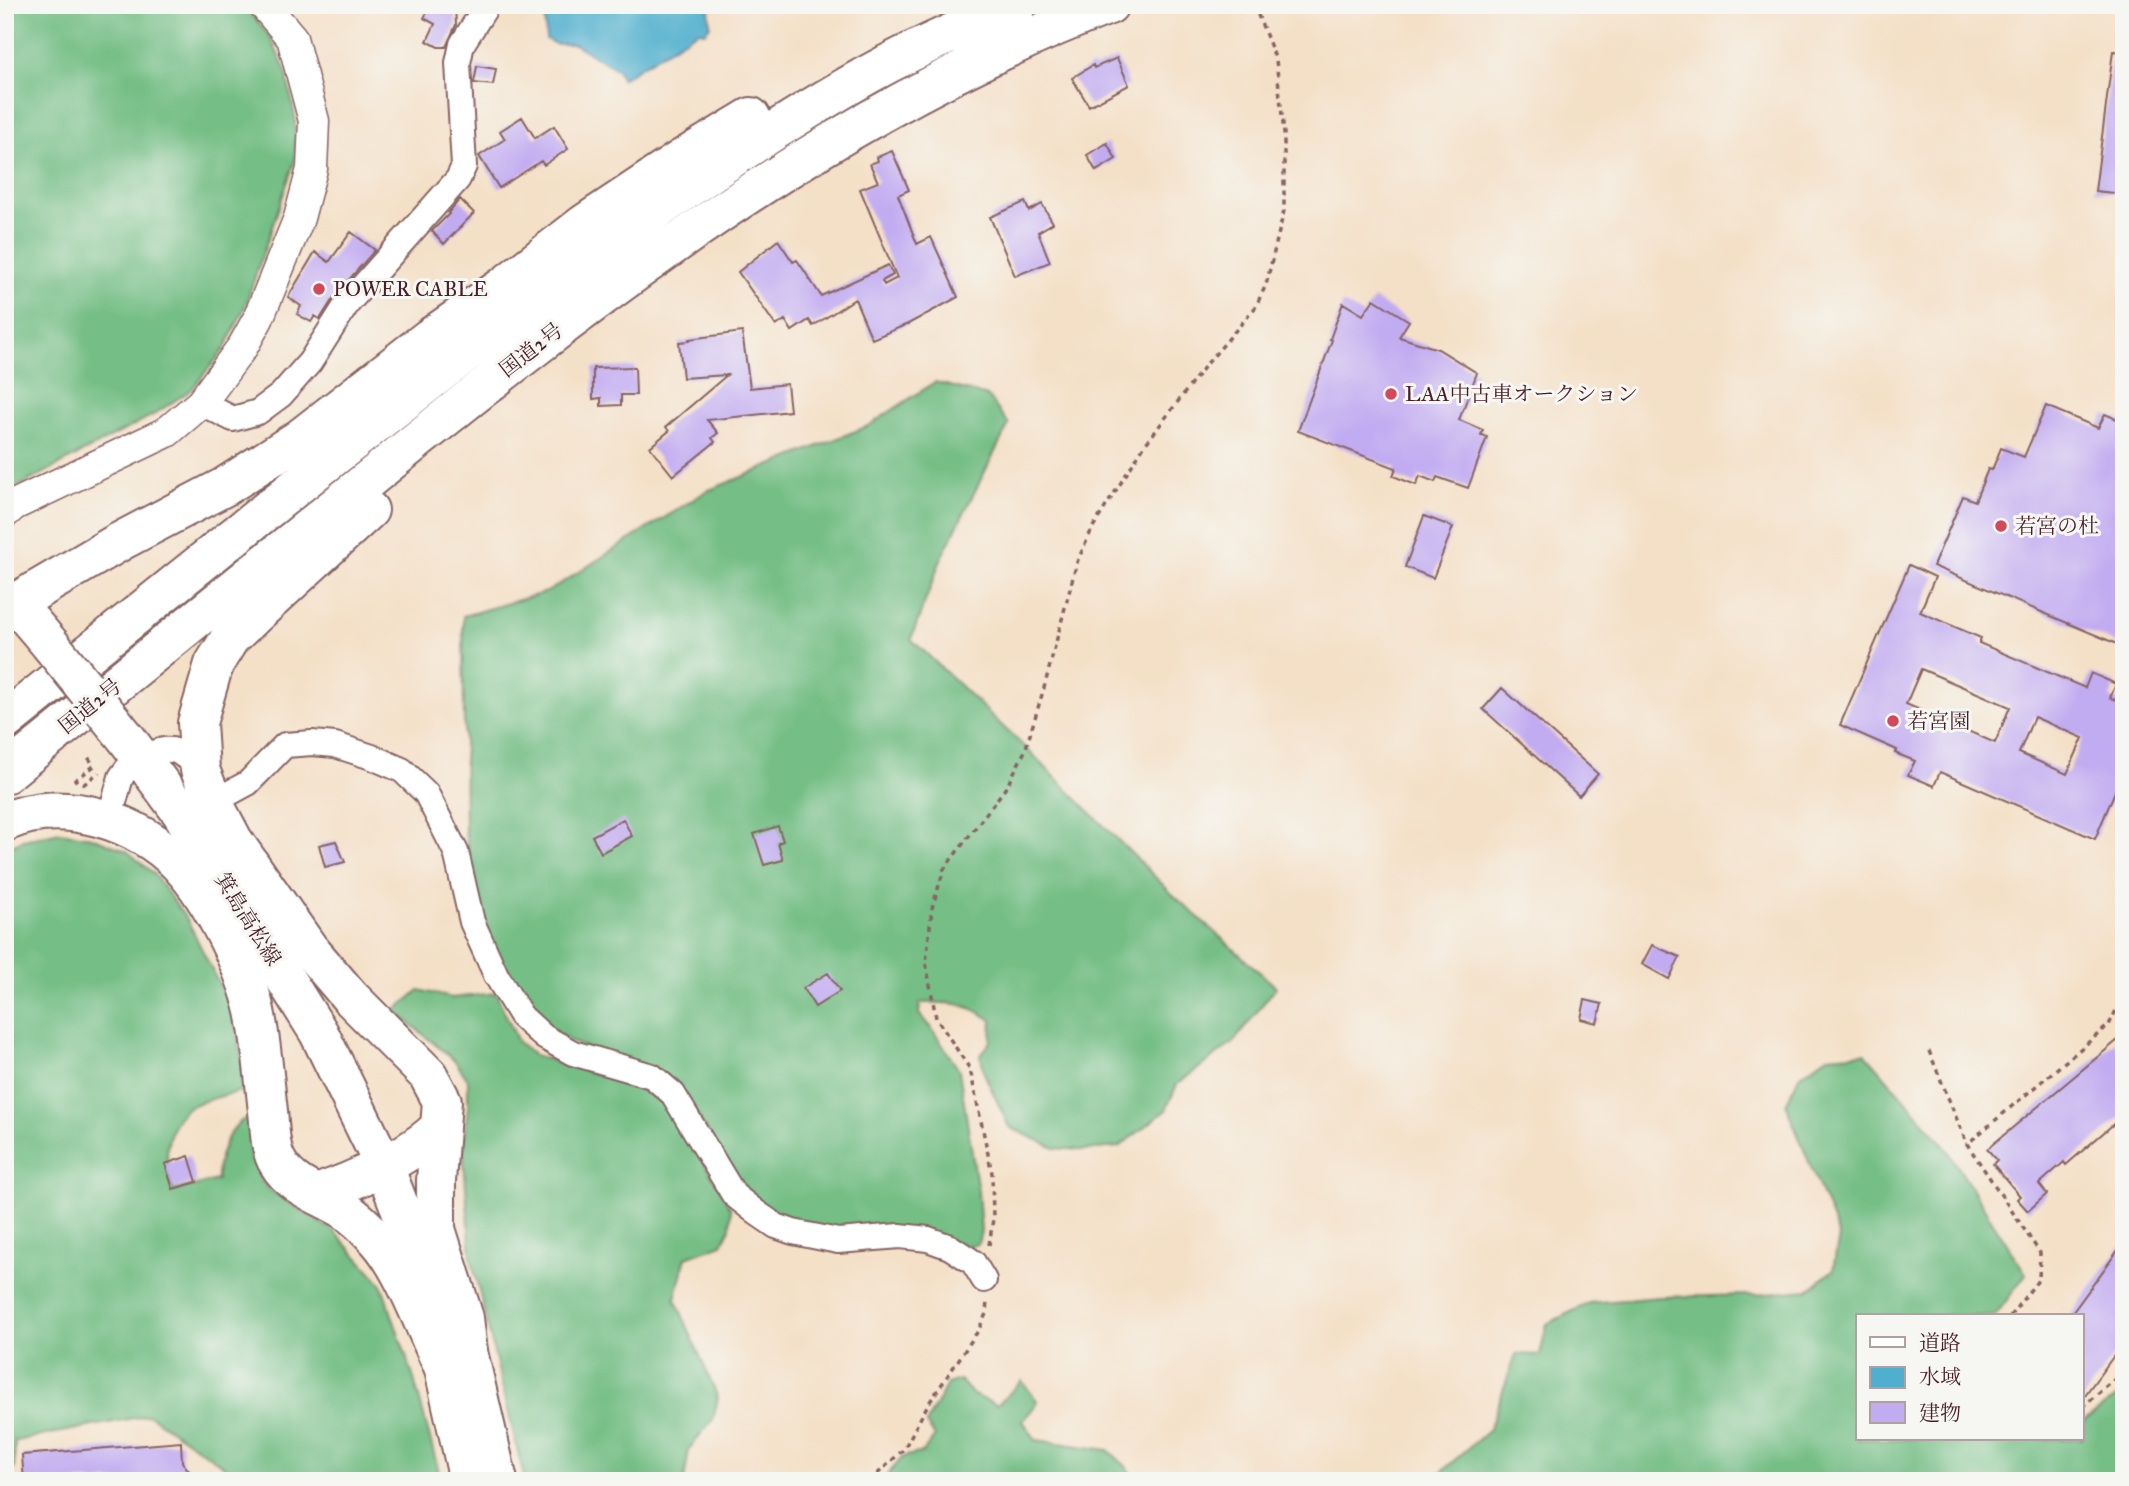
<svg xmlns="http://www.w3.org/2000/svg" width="2129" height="1486" font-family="'IM FELL Great Primer','Noto Serif JP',serif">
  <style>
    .forest { fill: #74be85; stroke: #5f6e58; stroke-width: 2 }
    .water { fill: #4fafce; stroke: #4c677c; stroke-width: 2 }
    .building { fill: #c2acf1; fill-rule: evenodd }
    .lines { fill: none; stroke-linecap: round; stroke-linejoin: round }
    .minor-casing { stroke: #866362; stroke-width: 28 }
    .tertiary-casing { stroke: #866362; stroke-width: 33 }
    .primary-casing { stroke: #866362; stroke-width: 42 }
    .trunk-casing { stroke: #866362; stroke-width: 42 }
    .path { stroke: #866362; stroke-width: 3.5; stroke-dasharray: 5 5; stroke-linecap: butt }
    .minor { stroke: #fff; stroke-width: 24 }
    .tertiary { stroke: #fff; stroke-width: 30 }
    .primary { stroke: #fff; stroke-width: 38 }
    .trunk { stroke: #fff; stroke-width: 38 }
    .primary-bridge-casing { stroke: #866362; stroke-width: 42; stroke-linecap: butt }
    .primary-bridge { stroke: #fff; stroke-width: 38 }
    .poi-dot { fill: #d1495b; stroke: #f6f6f2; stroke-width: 2.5 }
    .labels { text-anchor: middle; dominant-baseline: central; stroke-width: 6; stroke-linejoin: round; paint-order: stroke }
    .poi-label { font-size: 21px; fill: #4a1f2b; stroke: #f6f6f2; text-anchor: start }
    .street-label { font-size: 21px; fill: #4a1f2b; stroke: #f6f6f2 }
  </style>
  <rect width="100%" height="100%" fill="#f6f6f2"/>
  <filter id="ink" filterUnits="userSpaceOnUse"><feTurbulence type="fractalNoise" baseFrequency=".0143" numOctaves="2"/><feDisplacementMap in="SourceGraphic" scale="14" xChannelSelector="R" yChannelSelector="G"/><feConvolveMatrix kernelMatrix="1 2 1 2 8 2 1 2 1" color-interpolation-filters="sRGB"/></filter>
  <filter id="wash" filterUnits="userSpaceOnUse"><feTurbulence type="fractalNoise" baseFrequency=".00686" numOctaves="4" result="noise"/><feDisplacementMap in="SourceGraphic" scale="28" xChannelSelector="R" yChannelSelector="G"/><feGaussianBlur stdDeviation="1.57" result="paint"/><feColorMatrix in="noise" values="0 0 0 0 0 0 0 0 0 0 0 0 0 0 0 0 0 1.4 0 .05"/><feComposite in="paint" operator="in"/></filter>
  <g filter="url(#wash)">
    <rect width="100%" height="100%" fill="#f4e0c7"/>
    <path class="forest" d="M5 5H244L270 37 286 71 295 117V160L244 309 224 350 191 390 153 415 25 483 5 491Z
      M935 382 987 396 1009 424 943 554 911 639 1039 761 1171 893 1276 987 1233 1043 1177 1084 1166 1110 1119 1147 1084 1150 1055 1148 1009 1127 984 1073 981 1055 991 1041 992 1020C965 1002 953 1002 920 1003L919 1014 934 1032 959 1070 978 1191 981 1231 978 1244 969 1246 815 1229 764 1209 745 1188 679 1088 572 1042 554 1032 532 1010 505 976 477 906 465 831 463 616 547 592 707 491 868 426Z
      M60 832 92 837 127 851 153 873 188 921 232 1011 248 1089C236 1093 193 1102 186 1109 163 1130 164 1164 173 1191L217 1180C216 1160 229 1121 251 1117L256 1168 262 1182 272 1192 335 1232 381 1283 414 1379 440 1476 423 1481H237L224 1466 149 1415 15 1441 14 1469 5 1470V848L23 840Z
      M419 990 452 998 496 993 518 1042 534 1055 629 1084 656 1098 684 1127 731 1209 730 1228 722 1244 686 1257 675 1298 718 1398 713 1419 689 1449 684 1481H525L471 1257 463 1147 468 1107V1080L455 1061 395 1011Z
      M1865 1053 1944 1145 2026 1274 1995 1316H1858V1439H2082V1423L2124 1391V1465L2112 1481H1431L1489 1430 1516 1354 1540 1355 1547 1324 1589 1303 1660 1297 1756 1295 1808 1290 1833 1270 1839 1236 1786 1105 1799 1076 1828 1056Z
      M960 1380 973 1395 997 1405 1022 1381 1038 1402 1023 1421 1036 1440 1108 1450 1128 1468 1132 1481H882L903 1457 923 1452 935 1436 926 1424 947 1384Z"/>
    <path class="water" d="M544 5H709L710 26 705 32 698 31 621 79 618 70 574 44H555L546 39Z"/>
    <g id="blocks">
      <path class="building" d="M431 5H455L456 25 446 47H438L427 41 435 24 424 18Z
        M2113 51 2124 52V194L2095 191Z
        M1117 58 1129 85 1089 106 1072 78 1093 65 1094 68Z
        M477 66 496 69 493 85 474 83Z
        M522 117 535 138 554 126 568 149 544 165 541 161 499 188 479 156 505 139 500 131Z
        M1107 143 1116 159 1096 171 1087 155Z
        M892 151 909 190 898 195 917 244 931 237 958 297 908 324 872 339 855 299 813 326 809 320 792 331 785 320 776 326 738 272 778 240 793 262 797 260 821 296 888 265 893 275 882 281 884 285 897 278 860 189 878 182 870 164 878 161 877 157Z
        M460 199 474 213 444 244 432 231 449 214 448 213Z
        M1025 202 1029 211 1042 204 1053 223 1038 232 1050 262 1015 276 990 217Z
        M351 232 375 250 336 294 320 319 315 316 311 322 297 314 301 306 288 297 315 252 329 262Z
        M1374 299 1409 321 1399 337 1438 349 1477 373 1459 420 1483 430 1481 435 1487 437 1468 488 1437 477 1435 482 1420 476 1416 485 1393 476 1396 468 1298 431 1332 340 1330 339 1343 303 1363 315Z
        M742 332 750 388 787 384 790 411 707 420 718 433 712 438 715 442 673 476 650 447 669 431 666 427 727 375 683 378 679 342 690 341 689 339Z
        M635 367 636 395H621V405L601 406V398L593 399V368Z
        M2046 406 2098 428 2105 414 2124 422V647L1933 566 1963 496 1975 501 1988 469 1992 470 2001 448 2024 457Z
        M1424 516 1453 527 1433 578 1405 567Z
        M1909 565 1935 577 1920 612 1981 638 1979 643 2085 688 2091 673 2116 684 2110 698 2124 703V770L2095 839 1940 772 1934 786 1908 775 1915 761 1895 753 1897 750 1840 725ZM1921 669 2010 707 1995 743 1906 704ZM2034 717 2083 738 2067 774 2019 753Z
        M1502 688 1598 774 1579 796 1483 709Z
        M623 819 632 836 601 853 592 836Z
        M778 826 783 841 778 843 783 860 764 865 754 834Z
        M336 841 345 862 325 867 319 845Z
        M1652 945 1680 957 1669 979 1642 964Z
        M828 973 840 991 815 1007 803 988Z
        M1585 1000 1602 1004 1597 1023 1581 1019Z
        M2124 1035V1115L2066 1165 2064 1162 2039 1184 2047 1194 2028 1211 2017 1199 2020 1196 1993 1164 1997 1160 1987 1149Z
        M189 1156 197 1182 173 1189 165 1164Z
        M2124 1242V1342L2082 1399V1316H2070Z
        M181 1442 182 1462 197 1481H24L22 1455Z"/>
    </g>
  </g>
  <g filter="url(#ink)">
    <use href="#blocks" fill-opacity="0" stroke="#866362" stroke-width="2"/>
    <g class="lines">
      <g class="minor-casing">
        <path id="minor" d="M201 403 233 419 258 412 281 395 310 362 347 304 458 179 464 166 458 63 462 44 487 5
          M152 754C176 743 183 755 200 770
          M213 802 248 783 285 745 312 743 335 745 372 757 402 770 426 793 456 852 472 922 496 975 521 1016 544 1037 573 1053 652 1076 673 1094 734 1195 757 1213 776 1226 793 1232 838 1241 900 1236 928 1239 950 1247 973 1262 984 1280
          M109 820 121 777 127 769"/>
      </g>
      <g class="tertiary-casing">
        <path id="tertiary" d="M5 513 14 505 167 432 201 403 243 346 258 319 299 218 312 169 314 121 292 38 264 5"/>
      </g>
      <g class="primary-casing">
        <path id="primary" d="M15 603 49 643
          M127 739 181 812 319 1033 383 1164 424 1269 468 1352 498 1481
          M435 1329 469 1481"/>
      </g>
      <g class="trunk-casing">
        <path id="trunk" d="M369 510 230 638 214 664 197 723 200 770 213 802 233 840 309 949 350 997 428 1075 442 1101 436 1181V1229L464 1318 468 1352
          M5 612 15 603 121 541 226 486 299 439 429 338 504 286 584 224 680 160 751 117
          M5 721C164 593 322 464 484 339 601 250 720 160 848 86 902 54 959 29 1017 5
          M5 774C128 674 251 575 374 475 600 292 835 110 1109 5
          M5 822C62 796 139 821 180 865 211 898 245 967 255 1011 262 1044 264 1078 268 1111 270 1127 269 1149 278 1163 291 1186 320 1195 342 1208 354 1216 368 1229 378 1240 404 1269 424 1326 441 1362
          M316 1194C353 1182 413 1155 440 1127"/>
      </g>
      <path class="path" d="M74 781 94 766 88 757
        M83 785 99 772
        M1929 1051 1967 1144
        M989 1245 993 1219 992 1173 970 1069 936 1018 926 963 932 908 944 869 1007 786 1025 751 1044 688 1077 562 1093 527 1144 446 1205 366 1255 308 1266 285 1284 211V133L1276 60 1254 5
        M2010 1316 2039 1279 2040 1253 1967 1144 2109 1025 2122 998
        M2082 1407 2124 1371
        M870 1481 904 1449 927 1406 978 1331 986 1314 987 1301"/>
      <use href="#minor" class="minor"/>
      <use href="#tertiary" class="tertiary"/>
      <use href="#primary" class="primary"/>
      <use href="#trunk" class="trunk"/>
      <g class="primary-bridge-casing">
        <path id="primary-bridge" d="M49 643 127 739"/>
      </g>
      <use href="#primary-bridge" class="primary-bridge"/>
    </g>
  </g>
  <g class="poi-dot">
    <circle cx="319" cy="289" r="7"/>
    <circle cx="1391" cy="394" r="7"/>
    <circle cx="2001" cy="526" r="7"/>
    <circle cx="1893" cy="721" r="7"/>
  </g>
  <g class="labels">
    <g class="poi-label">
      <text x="333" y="289">POWER CABLE</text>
      <text x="1405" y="394">LAA中古車オークション</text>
      <text x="2015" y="526">若宮の杜</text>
      <text x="1907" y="721">若宮園</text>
    </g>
    <g class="street-label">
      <text transform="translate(531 350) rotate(-38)">国道2号</text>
      <text transform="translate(90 706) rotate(-39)">国道2号</text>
      <text transform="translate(248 919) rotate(58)">箕島高松線</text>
    </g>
  </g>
  <rect width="2129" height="1486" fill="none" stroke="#f6f6f2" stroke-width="28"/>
  <rect x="1856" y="1314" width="228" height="126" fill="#f6f6f2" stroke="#b1a0a2" stroke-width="2"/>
  <rect x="1870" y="1337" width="35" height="10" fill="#ffffff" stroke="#b1a0a2" stroke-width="2"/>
  <text x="1919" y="1350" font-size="21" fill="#4a1f2b">道路</text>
  <rect x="1870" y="1367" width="35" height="21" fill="#4fafce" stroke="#b1a0a2" stroke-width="2"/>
  <text x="1919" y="1384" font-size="21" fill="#4a1f2b">水域</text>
  <rect x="1870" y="1402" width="35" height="21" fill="#c2acf1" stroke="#b1a0a2" stroke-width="2"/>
  <text x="1919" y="1420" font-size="21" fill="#4a1f2b">建物</text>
</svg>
